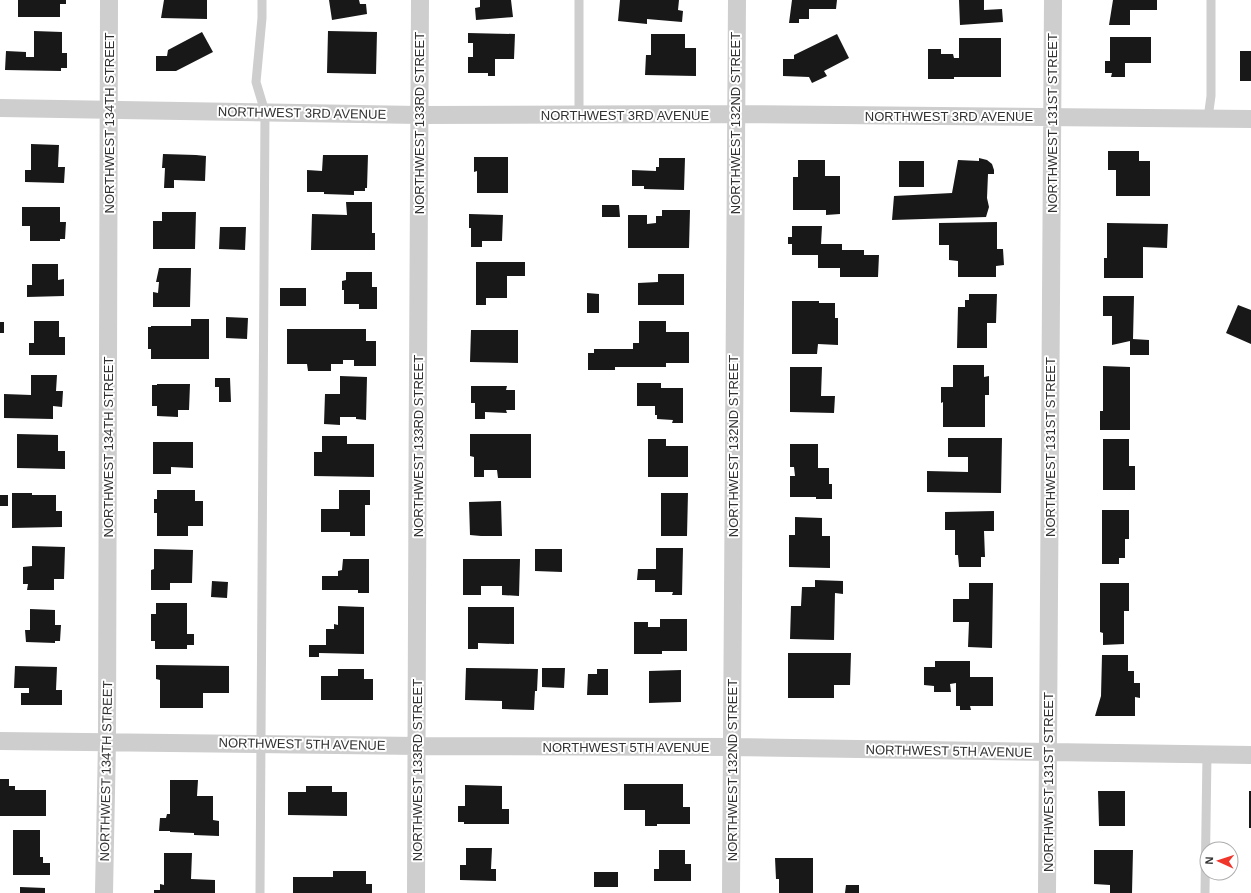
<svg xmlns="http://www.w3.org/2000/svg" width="1251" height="893" font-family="Helvetica,sans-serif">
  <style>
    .building { fill: #181818 }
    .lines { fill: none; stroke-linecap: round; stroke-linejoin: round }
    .lane { stroke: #cecece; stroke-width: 9 }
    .street { stroke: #cecece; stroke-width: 18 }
    .labels { text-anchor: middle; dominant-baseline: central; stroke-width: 4; stroke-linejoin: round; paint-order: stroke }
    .street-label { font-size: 13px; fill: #313131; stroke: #fff }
  </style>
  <rect width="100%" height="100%" fill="#fff"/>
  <path class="building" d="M18 0H66V4H60V17H18Z
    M164 0H207V19L161 18Z
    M329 0H359L360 4H366L367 14 332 20Z
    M480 0H511L513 17 476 20 475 8 480 7Z
    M620 0H679L678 10 683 11 682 22 647 19V24L618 21Z
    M792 0H837L836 9H809V19H799V23H789Z
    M959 0H984V10L1002 9 1003 22 960 25Z
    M1113 0H1157V10H1130V25H1109Z
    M34 31 62 32V53H67V68H61V71L5 70 6 51 26 52V57H34Z
    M328 31 377 32 376 74 327 73Z
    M202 32 213 52 176 71H156V56H167L168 50Z
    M468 33 515 34 514 59H495V76H488V73H468V57H473V43H468Z
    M651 34H685V48H696V76L645 75 646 55H651Z
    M837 34 849 58 824 71 827 76 812 83 809 77 783 76V59H794V55Z
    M1110 37H1151V63H1125V77H1111L1112 73H1105V61H1110Z
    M959 38H1001V77H954V79H928V49H941V54H953L954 58H959Z
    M1240 51H1251V81H1240Z
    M31 144 59 145 58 167H65L64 183 25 182V170H31Z
    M1108 151H1139V161H1150V196H1116V170H1108Z
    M163 154 196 155 206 156 205 181 174 180V188H164L165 168H162Z
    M323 155H368L367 188H365V191H354V195L324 194V192H307V170L322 171Z
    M474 157H508V193H477V171L474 172Z
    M659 158H685L684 190 644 189V186H632V170L656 171V167H659Z
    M979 158 987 160 992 164 994 170V174H988L987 198 989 207 986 217 892 220 894 196 952 193 958 160 979 161Z
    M798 160H825V176H840V214L826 215V210H793V177H798Z
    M899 161H924V187H899Z
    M346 202H372V233H375V250H311L312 214 347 215Z
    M602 205H619L620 217H602Z
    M22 207H60V222H66L65 239H60V241H30V226H22Z
    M662 210H690L689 248H628V215H647V224L656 223V216H662Z
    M162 212H196L195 249H153V221H162Z
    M469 214 503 215 502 241H482V247H471V228H469Z
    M997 222V249H1003L1004 265 996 266V277H958V261L949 260V245H939V223Z
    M1107 223 1168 224 1167 248 1143 247V278H1104V258H1107Z
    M792 226H822L821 244H842V250H864V255H879L878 277H840V268H818V255H792V244H788V237H792Z
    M220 227H246L245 250 219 249Z
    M476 262H525V276H507V298H486V305H476Z
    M32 264H58V280L64 279V296L27 297V285H32Z
    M159 268H191L190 307H153V292L158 293 159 282H156Z
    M346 272H372V287H377V309H359V304H344V290H342V281L346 280Z
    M658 274H684V305H638V283L658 282Z
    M280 288H306V306H280Z
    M587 293 599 294V313H587Z
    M969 294H997L996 323H987V348H957L958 307H965V300H969Z
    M1103 296H1134L1133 339 1149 340V355H1130V341L1112 345V316H1103Z
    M792 301H819V303H835V318H838V345L818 344 817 354H792Z
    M1238 305 1251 310V344L1226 333Z
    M226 317 248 318 247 339 226 338Z
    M191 319H209V359H151V349H148V327H151V326H191Z
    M34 321H59V337H65V355H29V343H34Z
    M639 321H666V332H689V363H666V367H615V370H588V353H594V349H633V343H639Z
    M0 322H4V333H0Z
    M287 329H366V341H376V366H354V360H343V364H331V371H308L307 364H287Z
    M471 330H518V363L470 362Z
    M953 365H984V377L989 376V395H985V427H943V402L941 403V387H953Z
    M1103 366 1130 367V430H1100V411H1103Z
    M790 367H822L821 396H835L834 413 790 412Z
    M31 375H57L56 391H63L62 407 53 406V419L4 418V394L31 395Z
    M340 376 367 377 366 420 356 419V417H340V425L324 424 325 394H340Z
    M215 378H230L231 402H219V387H215Z
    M637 383H661V388H683V423H672L673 420 657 419V415H655V406H637Z
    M157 384H190L189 410H178V417L157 416V406H152V385H157Z
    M471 386H507L506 390H515V410H506L507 413 485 412V419H475V403H471Z
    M17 434 58 435V451H65V469L17 468Z
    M470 434H531V478H498L497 470H484V477H474V457L470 456Z
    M322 436H347V444H374V477L314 476V452H322Z
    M948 438H1002L1001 493 927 492V471L968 472V457H948Z
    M648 439H666V446H688V477H648Z
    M1103 439H1129V466H1135V490H1103Z
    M153 442H193V468L171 467V474H153Z
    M790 444H818V468H829V484H832V499H816V497H790V476H795L794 467H790Z
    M157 490H195V501H203V526H188V536H157V513H154V499H157Z
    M339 490H370V505H365V536H350V532H321V509H339Z
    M12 493H32V495H56V511H62V527L12 528Z
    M661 493H688L687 536H661Z
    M0 495H8V506H0Z
    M501 501 502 536H481L470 535 469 502Z
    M1102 510H1129V539H1125V558H1119V564H1102Z
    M994 511V531H984L985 557H981V567H959L958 555H955V530H945V512Z
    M795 517 822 518V536H830V568L789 567V535H795Z
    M32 546 65 547 64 579H54V590H27L28 584H23V567L32 566Z
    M656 548H683L682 595H672L673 592H655V580H637L638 569H656Z
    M154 549 193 550 192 583H170V590H151V570L154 569Z
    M535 549H562V572L535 571Z
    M343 559H369V593H358V590H322V576H338V571L342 570Z
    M463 559H520L519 596 502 595V586H481V595H463Z
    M815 580 843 581V594L835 593 834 640 790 639 791 606H801L802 587H815Z
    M212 581 228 582 227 598 211 597Z
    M969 583H993L992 648 968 647 969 622H953V599H969Z
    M1100 583H1129V611H1124V644L1103 645V633L1100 632Z
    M156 603H187V634H194V645H187V649H155V641H151V614H156Z
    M338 606 364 607V654L319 653V657H309V645H326V629H334V624L338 625Z
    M468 607H514V644L478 643V649H468Z
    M30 609 55 610V625H61L60 641H55V643L26 642 25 630H30Z
    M660 619H687V651H662V654H634V622H648V627H660Z
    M788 653H851L850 685H834V698H788Z
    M1102 655H1128V671H1134V683H1140V698L1135 697V716H1095L1101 696Z
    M935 661H970V677H993V706H970L971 710H960V706H956V683L950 684 951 692H934V686L924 685V667H935Z
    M156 665 229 666V693H203V708H160V680L156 679Z
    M15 666 57 667 56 690H62V705H21V693H29V688H14Z
    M466 668 538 669 537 691H535L534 710 502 709V701L465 700Z
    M542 668H565L564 688 542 687Z
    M338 669H364V679H373V700H321V676H338Z
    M597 669H608V695H587L588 674H597Z
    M681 670V702L649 703V671Z
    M0 779H9V786H15V790H46V816H0Z
    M170 780H198L197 796H213V820L219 821V836L194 835V833L170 832V831H159L160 818H166L167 814H170Z
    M624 784H683V807H690V824H657V826H645V810H624Z
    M465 785 502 786V809H509V824H464V822H458V806H465Z
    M306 786H332V792H347V816L288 815V792H306Z
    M1098 791H1125V826H1099Z
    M1249 791H1251V828H1249Z
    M13 830H40V857H43V863H50V875H13Z
    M466 848H492L491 869H496V881L460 880V865H466Z
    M659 850H685V864H691V881H654V869H659Z
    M1094 850H1133L1132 893H1110V885L1094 884Z
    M164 853H192L191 879 215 880V893H154V890H160V884L164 885Z
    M775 858H813V893H779V879H776Z
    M333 871H366V884H372V893H293V877H333Z
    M594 872H618V887H594Z
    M846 885H859V893H845Z
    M20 887 45 888V893H20Z"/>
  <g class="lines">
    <path class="lane" d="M579 114V0
      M1208 118 1211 96V0
      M260 893 265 112 256 82 262 18V0
      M1205 893 1207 754"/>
    <path class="street" d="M0 108 419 115 735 114 1251 119
      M0 741 418 746 732 747 1251 755
      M104 893 107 741 109 0
      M416 893C419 595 416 298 420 0
      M731 893 737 0
      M1047 893 1053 0"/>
  </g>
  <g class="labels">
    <g class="street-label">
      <text transform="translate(302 113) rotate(1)">NORTHWEST 3RD AVENUE</text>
      <text x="625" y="115">NORTHWEST 3RD AVENUE</text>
      <text x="949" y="116">NORTHWEST 3RD AVENUE</text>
      <text transform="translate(109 123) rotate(-90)">NORTHWEST 134TH STREET</text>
      <text transform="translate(419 123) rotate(-90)">NORTHWEST 133RD STREET</text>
      <text transform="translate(735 123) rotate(-90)">NORTHWEST 132ND STREET</text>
      <text transform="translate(1052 123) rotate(-90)">NORTHWEST 131ST STREET</text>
      <text transform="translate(418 446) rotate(-90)">NORTHWEST 133RD STREET</text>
      <text transform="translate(733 446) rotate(-90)">NORTHWEST 132ND STREET</text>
      <text transform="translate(108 447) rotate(-90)">NORTHWEST 134TH STREET</text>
      <text transform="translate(1050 447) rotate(-90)">NORTHWEST 131ST STREET</text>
      <text transform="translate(302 744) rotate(1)">NORTHWEST 5TH AVENUE</text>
      <text x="626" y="747">NORTHWEST 5TH AVENUE</text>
      <text transform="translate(949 751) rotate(1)">NORTHWEST 5TH AVENUE</text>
      <text transform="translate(417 770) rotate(-90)">NORTHWEST 133RD STREET</text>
      <text transform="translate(732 770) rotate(-90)">NORTHWEST 132ND STREET</text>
      <text transform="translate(106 771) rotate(-89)">NORTHWEST 134TH STREET</text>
      <text transform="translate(1048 782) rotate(-90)">NORTHWEST 131ST STREET</text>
    </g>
  </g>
  <g transform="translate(1219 861) rotate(273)"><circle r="19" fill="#ffffff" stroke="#adadad"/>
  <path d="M0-3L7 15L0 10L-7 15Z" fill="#f0352b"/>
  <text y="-6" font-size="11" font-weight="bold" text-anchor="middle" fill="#313131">N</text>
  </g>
</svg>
